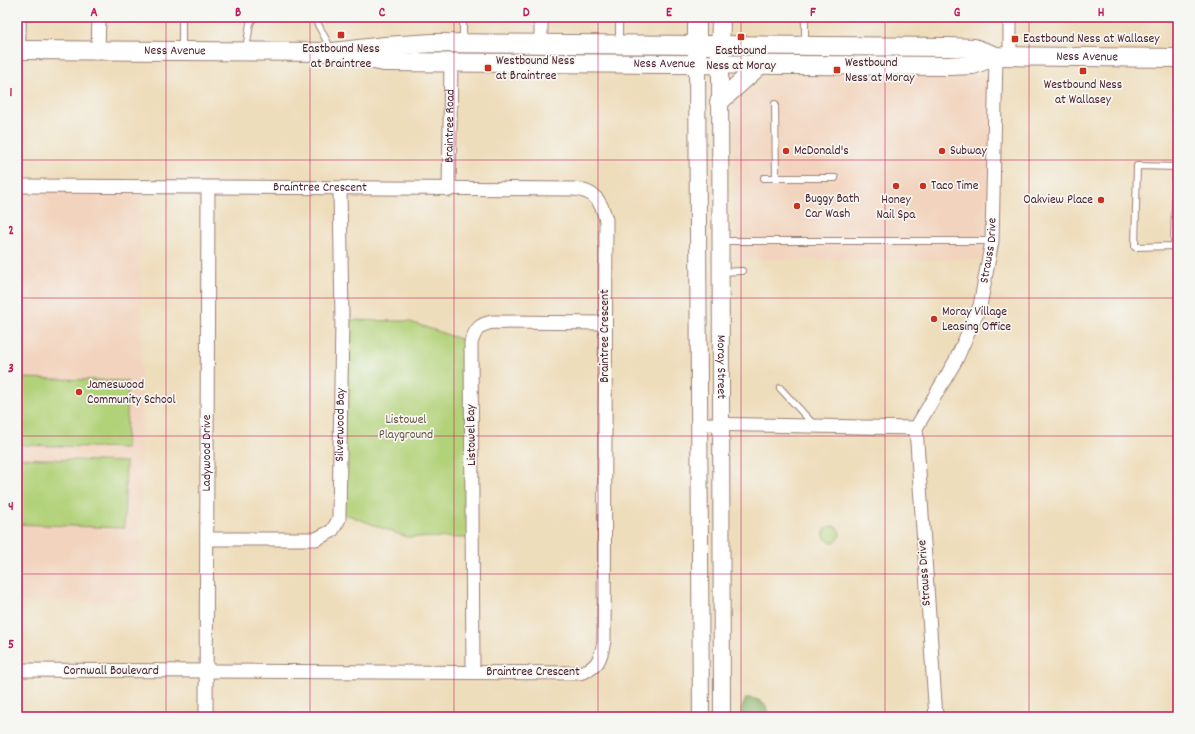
<svg xmlns="http://www.w3.org/2000/svg" width="1195" height="734" font-family="Dekko,sans-serif">
  <style>
    .built { fill: #f2d4be }
    .green { fill: #b2d279; stroke: #7e7852 }
    .forest { fill: #8db469; stroke: #6c6a4a }
    .lines { fill: none; stroke-linecap: round; stroke-linejoin: round }
    .service-casing { stroke: #9c7e73; stroke-width: 8 }
    .minor-casing { stroke: #9c7e73; stroke-width: 15 }
    .tertiary-casing { stroke: #9c7e73; stroke-width: 18 }
    .secondary-casing { stroke: #9c7e73; stroke-width: 20 }
    .service { stroke: #fff; stroke-width: 6 }
    .minor { stroke: #fff; stroke-width: 13 }
    .tertiary { stroke: #fff; stroke-width: 16 }
    .secondary { stroke: #fff; stroke-width: 18 }
    .grid { fill: none; stroke: #c2185b; stroke-width: 1; stroke-opacity: 0.55 }
    .poi-dot { fill: #c8321e; stroke: #f6f6f2; stroke-width: 1.5 }
    .labels { text-anchor: middle; dominant-baseline: central; stroke-width: 3.5; stroke-linejoin: round; paint-order: stroke }
    .poi-label { font-size: 13px; fill: #4a1f2b; stroke: #f6f6f2; text-anchor: start }
    .street-label { font-size: 13px; fill: #4a1f2b; stroke: #f6f6f2 }
    .park-label { font-size: 13px; fill: #695542; stroke: #f6f6f2 }
    .neatline { fill: none; stroke: #c2185b; stroke-width: 1.5 }
    .grid-label { font-size: 13px; text-anchor: middle; font-weight: bold; fill: #c2185b }
  </style>
  <rect width="100%" height="100%" fill="#f6f6f2"/>
  <filter id="ink" filterUnits="userSpaceOnUse"><feTurbulence type="fractalNoise" baseFrequency=".025" numOctaves="2"/><feDisplacementMap in="SourceGraphic" scale="8" xChannelSelector="R" yChannelSelector="G"/><feConvolveMatrix kernelMatrix="1 2 1 2 8 2 1 2 1" color-interpolation-filters="sRGB"/></filter>
  <filter id="wash" filterUnits="userSpaceOnUse"><feTurbulence type="fractalNoise" baseFrequency=".012" numOctaves="4" result="noise"/><feDisplacementMap in="SourceGraphic" scale="16" xChannelSelector="R" yChannelSelector="G"/><feGaussianBlur stdDeviation="0.9" result="paint"/><feColorMatrix in="noise" values="0 0 0 0 0 0 0 0 0 0 0 0 0 0 0 0 0 1.4 0 .05"/><feComposite in="paint" operator="in"/></filter>
  <g filter="url(#wash)">
    <rect width="100%" height="100%" fill="#edb"/>
    <path class="built" d="M774 74 996 76 990 260H735L734 107Z
      M17 186 141 188V602L17 601Z"/>
    <path class="green" d="M342 320 408 321 471 343 473 538 406 537 340 512Z
      M22 378 128 381 126 448 20 445Z
      M19 458 126 462 124 528 17 524Z
      M824 534a8 8 0 1 1 16 0a8 8 0 1 1-16 0Z"/>
    <path class="forest" d="M746 698C761 698 765 703 771 717H742V708Z"/>
  </g>
  <g filter="url(#ink)">
    <g class="lines">
      <g class="service-casing">
        <path id="service" d="M314 17 331 49
          M805 17V43
          M463 42V17
          M619 43V17
          M22 48 23 17
          M182 49V17
          M246 50 250 23 254 17
          M775 104 776 178
          M1176 167 1174 246 1135 247 1137 166 1178 167
          M764 178H835
          M722 241H992
          M721 272 742 271
          M780 388 814 425"/>
      </g>
      <g class="minor-casing">
        <g id="minor">
          <path d="M541 44V17"/>
          <path d="M98 51 99 17"/>
          <path d="M1010 56V17"/>
          <path id="s1" d="M17 186 574 189C594 191 601 200 606 220L604 641C601 659 597 670 578 673L17 670"/>
          <path id="s2" d="M449 190 451 63"/>
          <path d="M699 424 916 428"/>
          <path id="s3" d="M207 539H316L332 531 339 519 342 320 340 189"/>
          <path d="M473 672 471 343C475 330 479 324 493 322L605 323"/>
          <path id="s4" d="M206 717 208 188"/>
          <path id="s5" d="M936 717 916 428 956 360 980 306 992 241 996 56"/>
        </g>
      </g>
      <g class="tertiary-casing">
        <g id="tertiary">
          <path d="M697 65 701 717"/>
          <path id="s6" d="M720 65 722 717"/>
        </g>
      </g>
      <g class="secondary-casing">
        <g id="secondary">
          <path id="s7" d="M17 50 333 52 385 46 433 43 948 47 974 48 996 56 1178 58"/>
          <path id="s8" d="M349 55 384 62 950 66 973 65 996 56"/>
          <path d="M697 56V17"/>
          <path d="M720 56 721 17"/>
          <path d="M719 102 760 65"/>
        </g>
      </g>
      <use href="#service" class="service"/>
      <use href="#minor" class="minor"/>
      <use href="#tertiary" class="tertiary"/>
      <use href="#secondary" class="secondary"/>
    </g>
  </g>
  <path class="grid" d="M166 17V717M310 17V717M454 17V717M598 17V717M741 17V717M885 17V717M1029 17V717M17 160H1178M17 298H1178M17 436H1178M17 574H1178"/>
  <g class="poi-dot">
    <rect x="337" y="31" width="8" height="8" rx="2"/>
    <rect x="737" y="33" width="8" height="8" rx="2"/>
    <rect x="1011" y="35" width="8" height="8" rx="2"/>
    <rect x="484" y="64" width="8" height="8" rx="2"/>
    <rect x="833" y="66" width="8" height="8" rx="2"/>
    <rect x="1079" y="67" width="8" height="8" rx="2"/>
    <circle cx="786" cy="151" r="4"/>
    <circle cx="942" cy="151" r="4"/>
    <circle cx="896" cy="186" r="4"/>
    <circle cx="923" cy="186" r="4"/>
    <circle cx="1101" cy="200" r="4"/>
    <circle cx="797" cy="206" r="4"/>
    <circle cx="934" cy="319" r="4"/>
    <circle cx="79" cy="392" r="4"/>
  </g>
  <g class="labels">
    <g class="poi-label">
      <text x="1023" y="39">Eastbound Ness at Wallasey</text>
      <text x="341" y="49" text-anchor="middle">Eastbound Ness<tspan x="341" dy="15">at Braintree</tspan></text>
      <text x="741" y="51" text-anchor="middle">Eastbound<tspan x="741" dy="15">Ness at Moray</tspan></text>
      <text x="496" y="61">Westbound Ness<tspan x="496" dy="15">at Braintree</tspan></text>
      <text x="845" y="63">Westbound<tspan x="845" dy="15">Ness at Moray</tspan></text>
      <text x="1083" y="85" text-anchor="middle">Westbound Ness<tspan x="1083" dy="15">at Wallasey</tspan></text>
      <text x="794" y="151">McDonald's</text>
      <text x="950" y="151">Subway</text>
      <text x="931" y="186">Taco Time</text>
      <text x="805" y="199">Buggy Bath<tspan x="805" dy="15">Car Wash</tspan></text>
      <text x="896" y="200" text-anchor="middle">Honey<tspan x="896" dy="15">Nail Spa</tspan></text>
      <text x="1093" y="200" text-anchor="end">Oakview Place</text>
      <text x="942" y="312">Moray Village<tspan x="942" dy="15">Leasing Office</tspan></text>
      <text x="87" y="385">Jameswood<tspan x="87" dy="15">Community School</tspan></text>
    </g>
    <g class="street-label">
      <text stroke="none"><textPath href="#s7" startOffset="158">Ness Avenue</textPath></text>
      <text stroke="none"><textPath href="#s7" startOffset="1072">Ness Avenue</textPath></text>
      <text stroke="none"><textPath href="#s8" startOffset="316">Ness Avenue</textPath></text>
      <text stroke="none"><textPath href="#s2" startOffset="64">Braintree Road</textPath></text>
      <text stroke="none"><textPath href="#s1" startOffset="303">Braintree Crescent</textPath></text>
      <text stroke="none"><textPath href="#s5" startOffset="484">Strauss Drive</textPath></text>
      <text transform="translate(605 336) rotate(-90)">Braintree Crescent</text>
      <text stroke="none"><textPath href="#s6" startOffset="302">Moray Street</textPath></text>
      <text stroke="none"><textPath href="#s3" startOffset="235">Silverwood Bay</textPath></text>
      <text transform="translate(472 435) rotate(-91)">Listowel Bay</text>
      <text stroke="none"><textPath href="#s4" startOffset="264">Ladywood Drive</textPath></text>
      <text transform="translate(925 573) rotate(-94)">Strauss Drive</text>
      <text x="111" y="671">Cornwall Boulevard</text>
      <text x="533" y="672">Braintree Crescent</text>
    </g>
    <g class="park-label">
      <text x="406" y="420">Listowel<tspan x="406" dy="15">Playground</tspan></text>
    </g>
  </g>
  <rect width="1195" height="734" fill="none" stroke="#f6f6f2" stroke-width="44"/>
  <rect x="22" y="22" width="1151" height="690" class="neatline"/>
  <g class="grid-label">
    <text x="94" y="16">A</text>
    <text x="238" y="16">B</text>
    <text x="382" y="16">C</text>
    <text x="526" y="16">D</text>
    <text x="669" y="16">E</text>
    <text x="813" y="16">F</text>
    <text x="957" y="16">G</text>
    <text x="1101" y="16">H</text>
    <text x="11" y="96">1</text>
    <text x="11" y="234">2</text>
    <text x="11" y="372">3</text>
    <text x="11" y="510">4</text>
    <text x="11" y="648">5</text>
  </g>
</svg>
